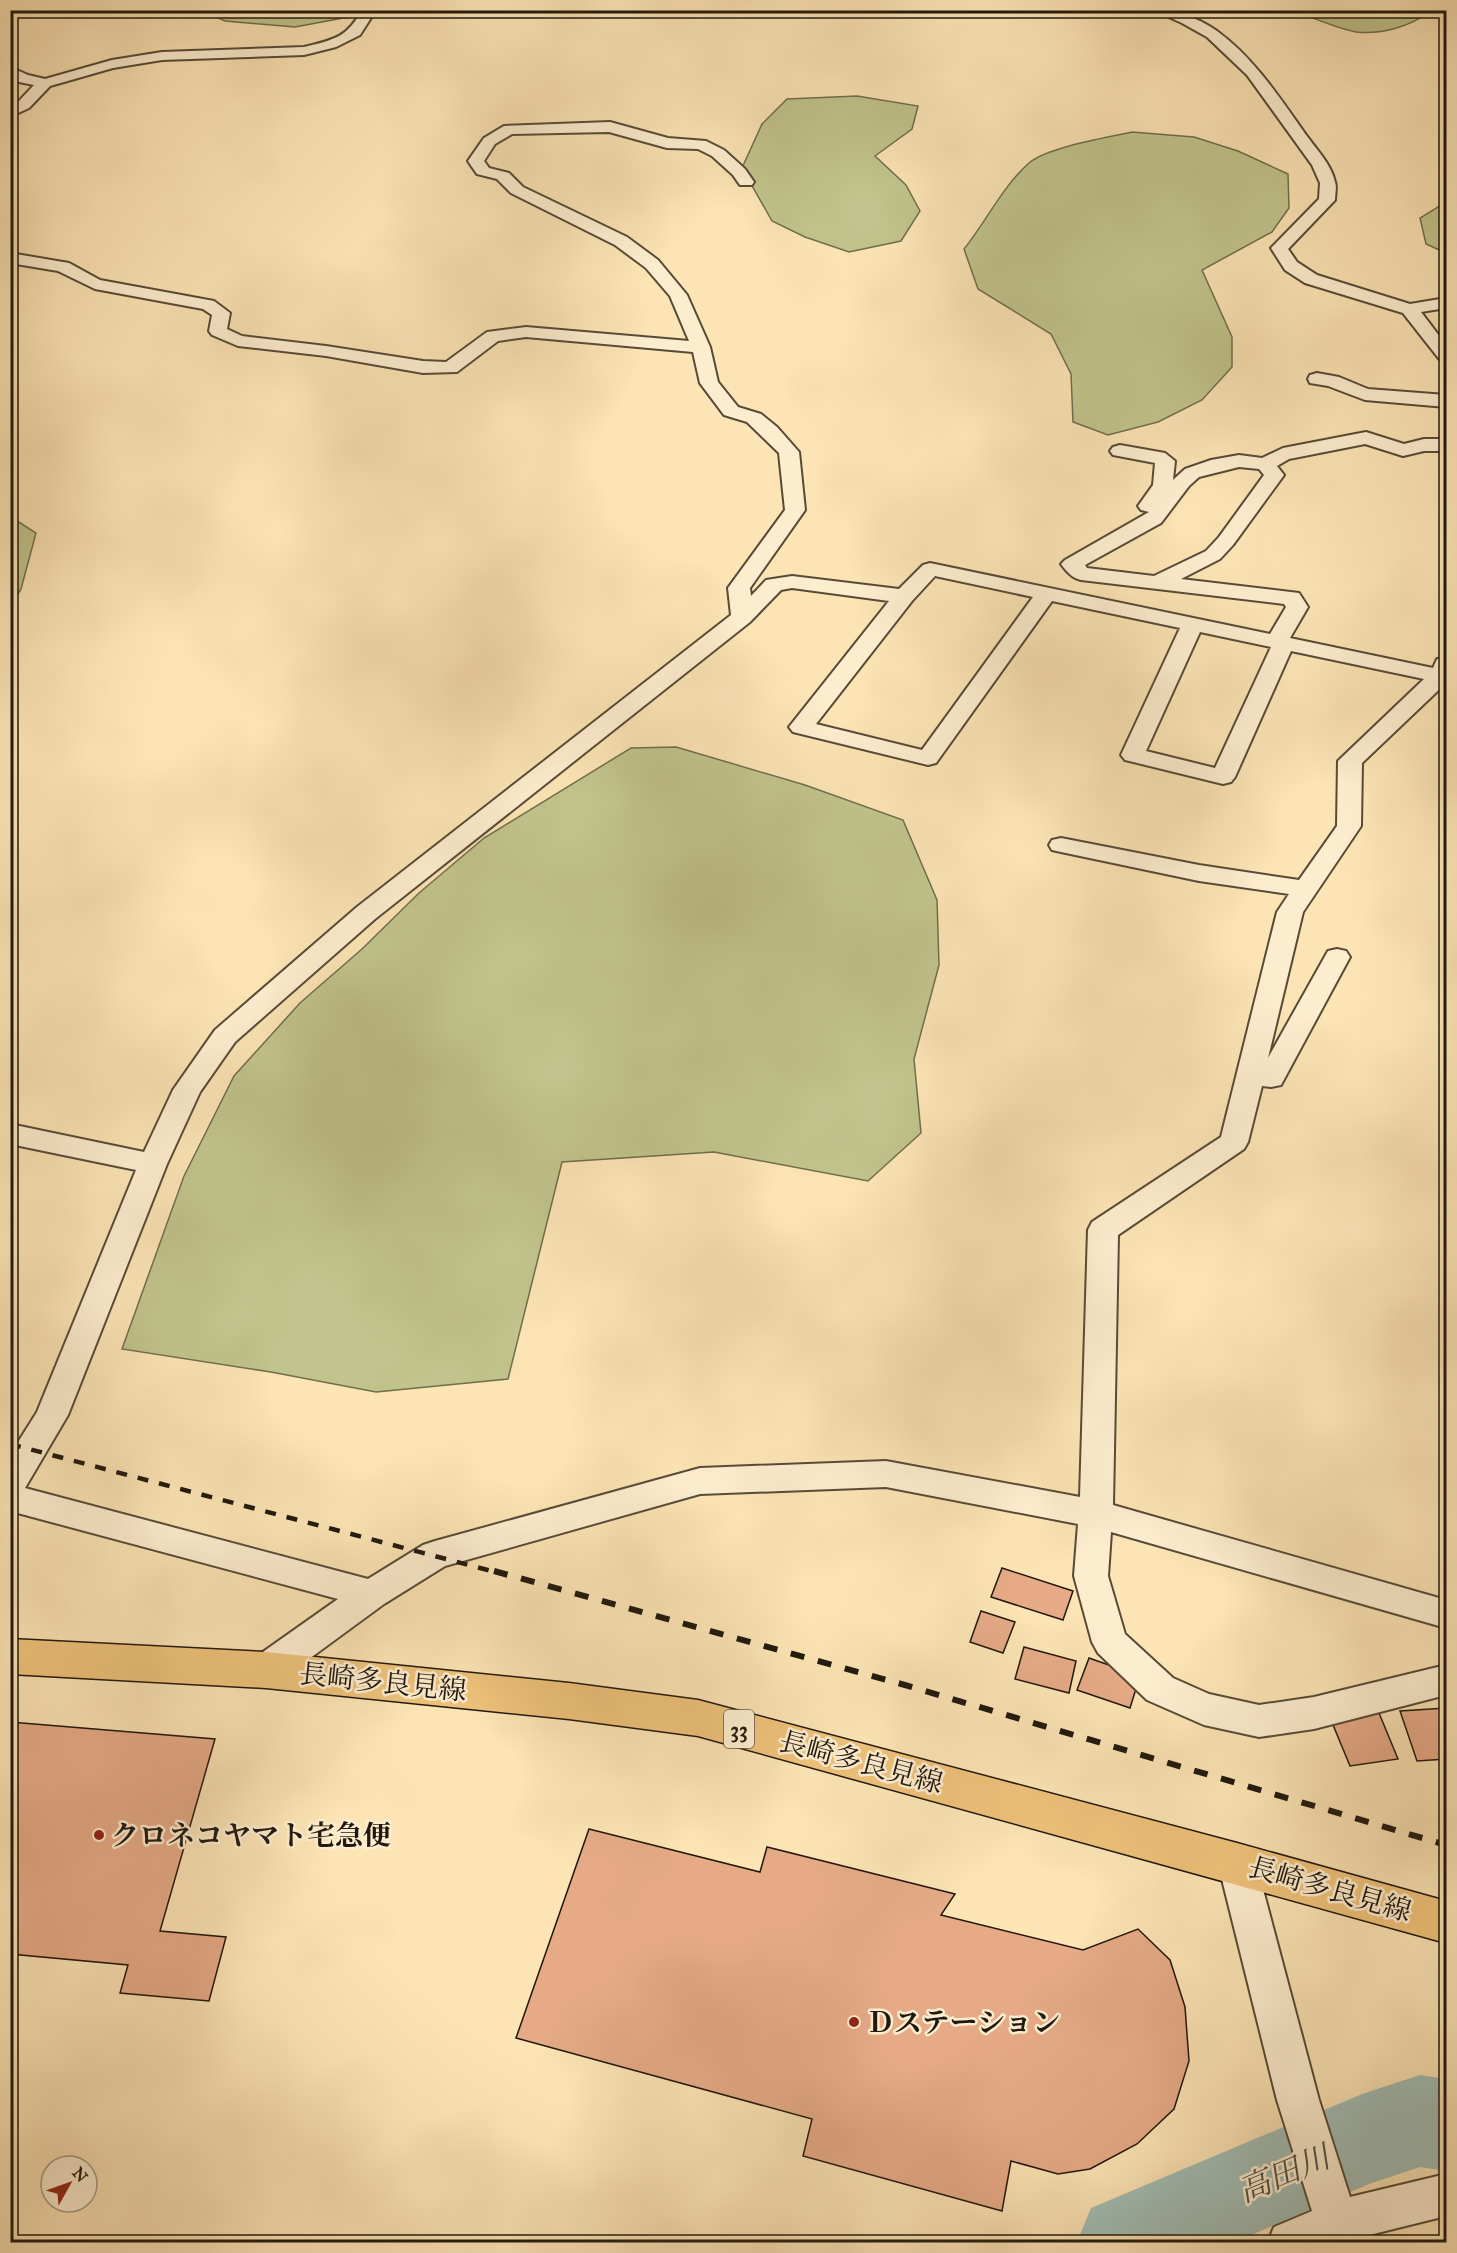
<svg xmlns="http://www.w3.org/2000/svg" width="1457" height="2253" font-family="'IM FELL Great Primer','Noto Serif JP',serif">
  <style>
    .green { fill: #c1c48c; stroke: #706e4d; stroke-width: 1.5 }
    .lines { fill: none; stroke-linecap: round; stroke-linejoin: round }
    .river { fill: #a1bdb5; fill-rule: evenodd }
    .building { fill: #e6aa87; stroke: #20180e; stroke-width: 1.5 }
    .street-casing { stroke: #574b38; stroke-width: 4 }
    .primary-casing { stroke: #20180e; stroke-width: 3 }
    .street { fill: #fdedcf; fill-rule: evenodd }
    .primary { fill: #eec27a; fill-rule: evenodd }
    .rail-far1 { stroke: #20180e; stroke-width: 4.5; stroke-dasharray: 11 11; stroke-linecap: butt }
    .rail { stroke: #20180e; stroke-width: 6; stroke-dasharray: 14 14; stroke-linecap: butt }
    .poi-dot { fill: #8f2418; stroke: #fdedcf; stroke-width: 2 }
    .labels { text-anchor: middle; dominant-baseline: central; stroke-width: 5; stroke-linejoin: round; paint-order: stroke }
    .shield { fill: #fdedcf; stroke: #625848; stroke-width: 1.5 }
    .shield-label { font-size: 22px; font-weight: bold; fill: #20180e }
    .near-street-label { font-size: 28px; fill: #20180e; stroke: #fdedcf }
    .near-poi-label { font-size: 28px; font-weight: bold; fill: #20180e; stroke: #fdedcf; text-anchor: start }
    .near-water-label { font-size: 32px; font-style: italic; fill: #4d5248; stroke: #fdedcf }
  </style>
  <rect width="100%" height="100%" fill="#fce4b5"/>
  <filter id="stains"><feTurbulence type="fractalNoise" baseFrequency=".00333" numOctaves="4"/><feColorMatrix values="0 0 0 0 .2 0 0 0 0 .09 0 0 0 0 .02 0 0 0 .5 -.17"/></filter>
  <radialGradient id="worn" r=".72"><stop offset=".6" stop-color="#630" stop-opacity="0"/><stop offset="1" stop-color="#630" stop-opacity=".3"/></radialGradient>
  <path class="green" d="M203 11H381L295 27 225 21Z
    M1294 11 1430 10V11C1412 26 1381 35 1356 32 1336 28 1314 18 1294 11Z
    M857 96 918 106 912 129 875 156 906 185 920 211 901 241 849 252 805 237 772 221 742 168 762 124 787 99Z
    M1132 132 1194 137 1238 151 1288 174 1289 208 1272 232 1202 270 1232 337V367L1202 400 1158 422 1108 435 1073 422 1071 374 1051 334 978 289 964 249C986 222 1002 187 1029 163 1048 147 1106 138 1132 132Z
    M1446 202V253L1426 244 1420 218Z
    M11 517 36 533 21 589 11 606Z
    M676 747 805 785 903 820 937 900 939 965 914 1059 921 1133 868 1181 714 1152 562 1162 508 1379 376 1392 271 1372 122 1349 184 1176 234 1076 300 1003 362 949 419 893 484 838 631 748Z"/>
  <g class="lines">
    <path class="river" d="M1420 2075 1446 2079V2171L1420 2167 1369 2184 1235 2242H1077L1091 2208 1362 2094Z"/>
  </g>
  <path class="building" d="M1002 1568 1073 1591 1063 1620 991 1597Z
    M981 1611 1015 1622 1003 1653 970 1642Z
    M1024 1647 1076 1661 1069 1693 1015 1679Z
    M1089 1658 1140 1676 1130 1708 1077 1690Z
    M1446 1708V1759L1417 1761 1400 1711Z
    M1379 1713 1398 1759 1350 1766 1331 1720Z
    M10 1722 215 1739 160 1931 226 1937 209 2001 120 1993 128 1965 10 1954Z
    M589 1829 760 1872 767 1847 955 1894 941 1915 1083 1950 1138 1929 1170 1960 1185 2007 1189 2061 1174 2109 1137 2144 1090 2169 1058 2174 1011 2161 1002 2211 803 2156 812 2119 516 2038Z"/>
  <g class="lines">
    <g class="street-casing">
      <path id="street" d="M362 10H376L360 35 336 47 304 55 162 60 113 68 50 86 29 108 10 117V107L18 102 34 85 19 82 10 77V67L28 75 45 79 112 60 162 52 304 47C333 40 347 38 362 10Z
        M1153 10C1177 10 1196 17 1217 31 1254 58 1280 98 1306 135 1317 150 1331 164 1335 182 1337 187 1335 194 1335 200L1288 249 1297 262 1317 275 1410 304 1446 298V308L1421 312 1446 345V361L1440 360 1403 313 1305 283 1285 270 1271 248 1319 199 1320 183 1312 165 1247 75 1207 37 1182 23Z
        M610 122 668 138 706 141 724 150 745 169 754 182 752 185H740L733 175 712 156 698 149 667 148 609 132 512 134 495 144 484 161 489 168 509 173 523 187 627 237 658 260 687 295 710 347 718 382 738 407 761 414 777 427 799 452 805 510 750 588 751 596 766 580 792 576 899 589 923 565 930 563 1270 634 1286 607 1284 604 1081 580C1072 578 1067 572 1061 564L1065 560 1149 512 1141 510 1138 506 1153 485 1155 463 1113 455 1110 451 1113 447 1120 445 1165 453 1175 461 1173 480 1185 469 1211 460 1239 455 1262 458 1283 448 1366 432 1404 444 1424 439H1446V451H1424L1403 456 1365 444 1289 459 1277 466 1284 475 1233 545 1220 559 1181 579 1299 593 1308 607 1290 638 1433 668 1437 659 1446 658V683L1362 763 1361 826 1303 912 1268 1058 1328 951 1337 949 1346 951 1350 957 1281 1085 1271 1087 1262 1086 1248 1142 1244 1149 1118 1235 1113 1505 1446 1600V1628L1111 1532 1108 1576 1125 1634 1173 1678 1209 1694 1259 1705 1314 1697 1446 1665V1695L1314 1729 1259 1737 1204 1725 1147 1700 1098 1653 1092 1642 1074 1576 1078 1524 886 1487 700 1494 445 1566 384 1604 279 1681 266 1685 253 1681 248 1670 253 1659 338 1599 10 1511V1455L37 1412 136 1170 10 1144V1124L144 1152 173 1090 215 1030 357 907 731 615 728 588 785 510 779 453 747 422 724 415 700 383 693 352 526 337 498 341 457 372 423 373 326 356 238 346 212 335 209 331 212 315 203 309 95 289 58 271 10 263V253L69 263 100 280 214 301 230 313 227 329 242 336 326 346 423 361 446 362 487 332 526 327 689 341 670 296 646 268 615 245 511 193 497 179 477 174 468 161 484 138 504 126ZM1239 467 1259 469 1264 475 1219 537 1206 551 1154 576 1087 568 1085 565 1161 523 1189 486 1199 477ZM935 576 1033 597 922 750 816 724 912 601ZM792 588 889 601 793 722 789 727 793 732 928 765 936 763 1052 601 1180 628 1121 755 1125 760 1223 784 1231 782 1235 777 1291 651 1424 679 1338 761 1337 826 1299 880 1199 865 1061 838 1052 840 1049 845 1052 850 1061 852 1199 881 1289 894 1277 912 1221 1137 1092 1222 1088 1230 1080 1497 886 1461 700 1468 435 1541 423 1545 368 1579 25 1488 68 1415 167 1164 200 1092 235 1042 375 919 750 622 781 590ZM1200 632 1271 647 1215 768 1146 751Z
        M1317 373 1339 377 1368 389 1446 395V407L1365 400 1328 386 1310 383 1308 379 1310 375Z
        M1237 1845 1251 1851 1256 1863 1319 2100 1350 2197 1446 2174V2216L1341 2242H1268L1274 2227 1312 2211 1277 2100 1218 1863 1223 1851Z"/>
    </g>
    <g class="primary-casing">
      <path id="primary" d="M10 1639 266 1652 569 1683 698 1700 1237 1843 1446 1901V1943L698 1736 569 1719 266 1688 10 1674Z"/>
    </g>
    <use href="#street" class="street"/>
    <use href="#primary" class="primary"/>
    <path class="rail-far1" d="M10 1444 499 1573"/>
    <path class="rail" d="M494 1571 905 1685 1446 1845"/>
  </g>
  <g class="poi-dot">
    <circle cx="99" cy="1835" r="6"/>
    <circle cx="854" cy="2022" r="6"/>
  </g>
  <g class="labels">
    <rect class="shield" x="724" y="1710" width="30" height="38" rx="4.5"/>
    <g class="shield-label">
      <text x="739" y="1729">33</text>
    </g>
    <g class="near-street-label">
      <text transform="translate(383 1682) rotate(6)">長崎多良見線</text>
      <text transform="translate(861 1762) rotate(15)">長崎多良見線</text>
      <text transform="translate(1330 1889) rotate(16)">長崎多良見線</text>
    </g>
    <g class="near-poi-label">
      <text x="111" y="1835">クロネコヤマト宅急便</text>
      <text x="866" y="2022">Ｄステーション</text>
    </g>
    <g class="near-water-label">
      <text transform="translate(1284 2174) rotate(-23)">高田川</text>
    </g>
  </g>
  <rect width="1457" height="2253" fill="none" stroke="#fce4b5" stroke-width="36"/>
  <rect x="12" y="12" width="1433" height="2229" fill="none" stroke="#20180e" stroke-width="3"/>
  <rect x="18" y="18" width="1421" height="2217" fill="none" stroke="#20180e" stroke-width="1.5"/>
  <g transform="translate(69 2184) rotate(50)"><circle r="28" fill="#fdedcf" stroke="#a59882" stroke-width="1.5"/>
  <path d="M0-4.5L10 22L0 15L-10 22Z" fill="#8f2418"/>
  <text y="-9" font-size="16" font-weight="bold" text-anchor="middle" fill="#20180e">N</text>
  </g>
  <rect width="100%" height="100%" filter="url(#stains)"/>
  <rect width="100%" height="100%" fill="url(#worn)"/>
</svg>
